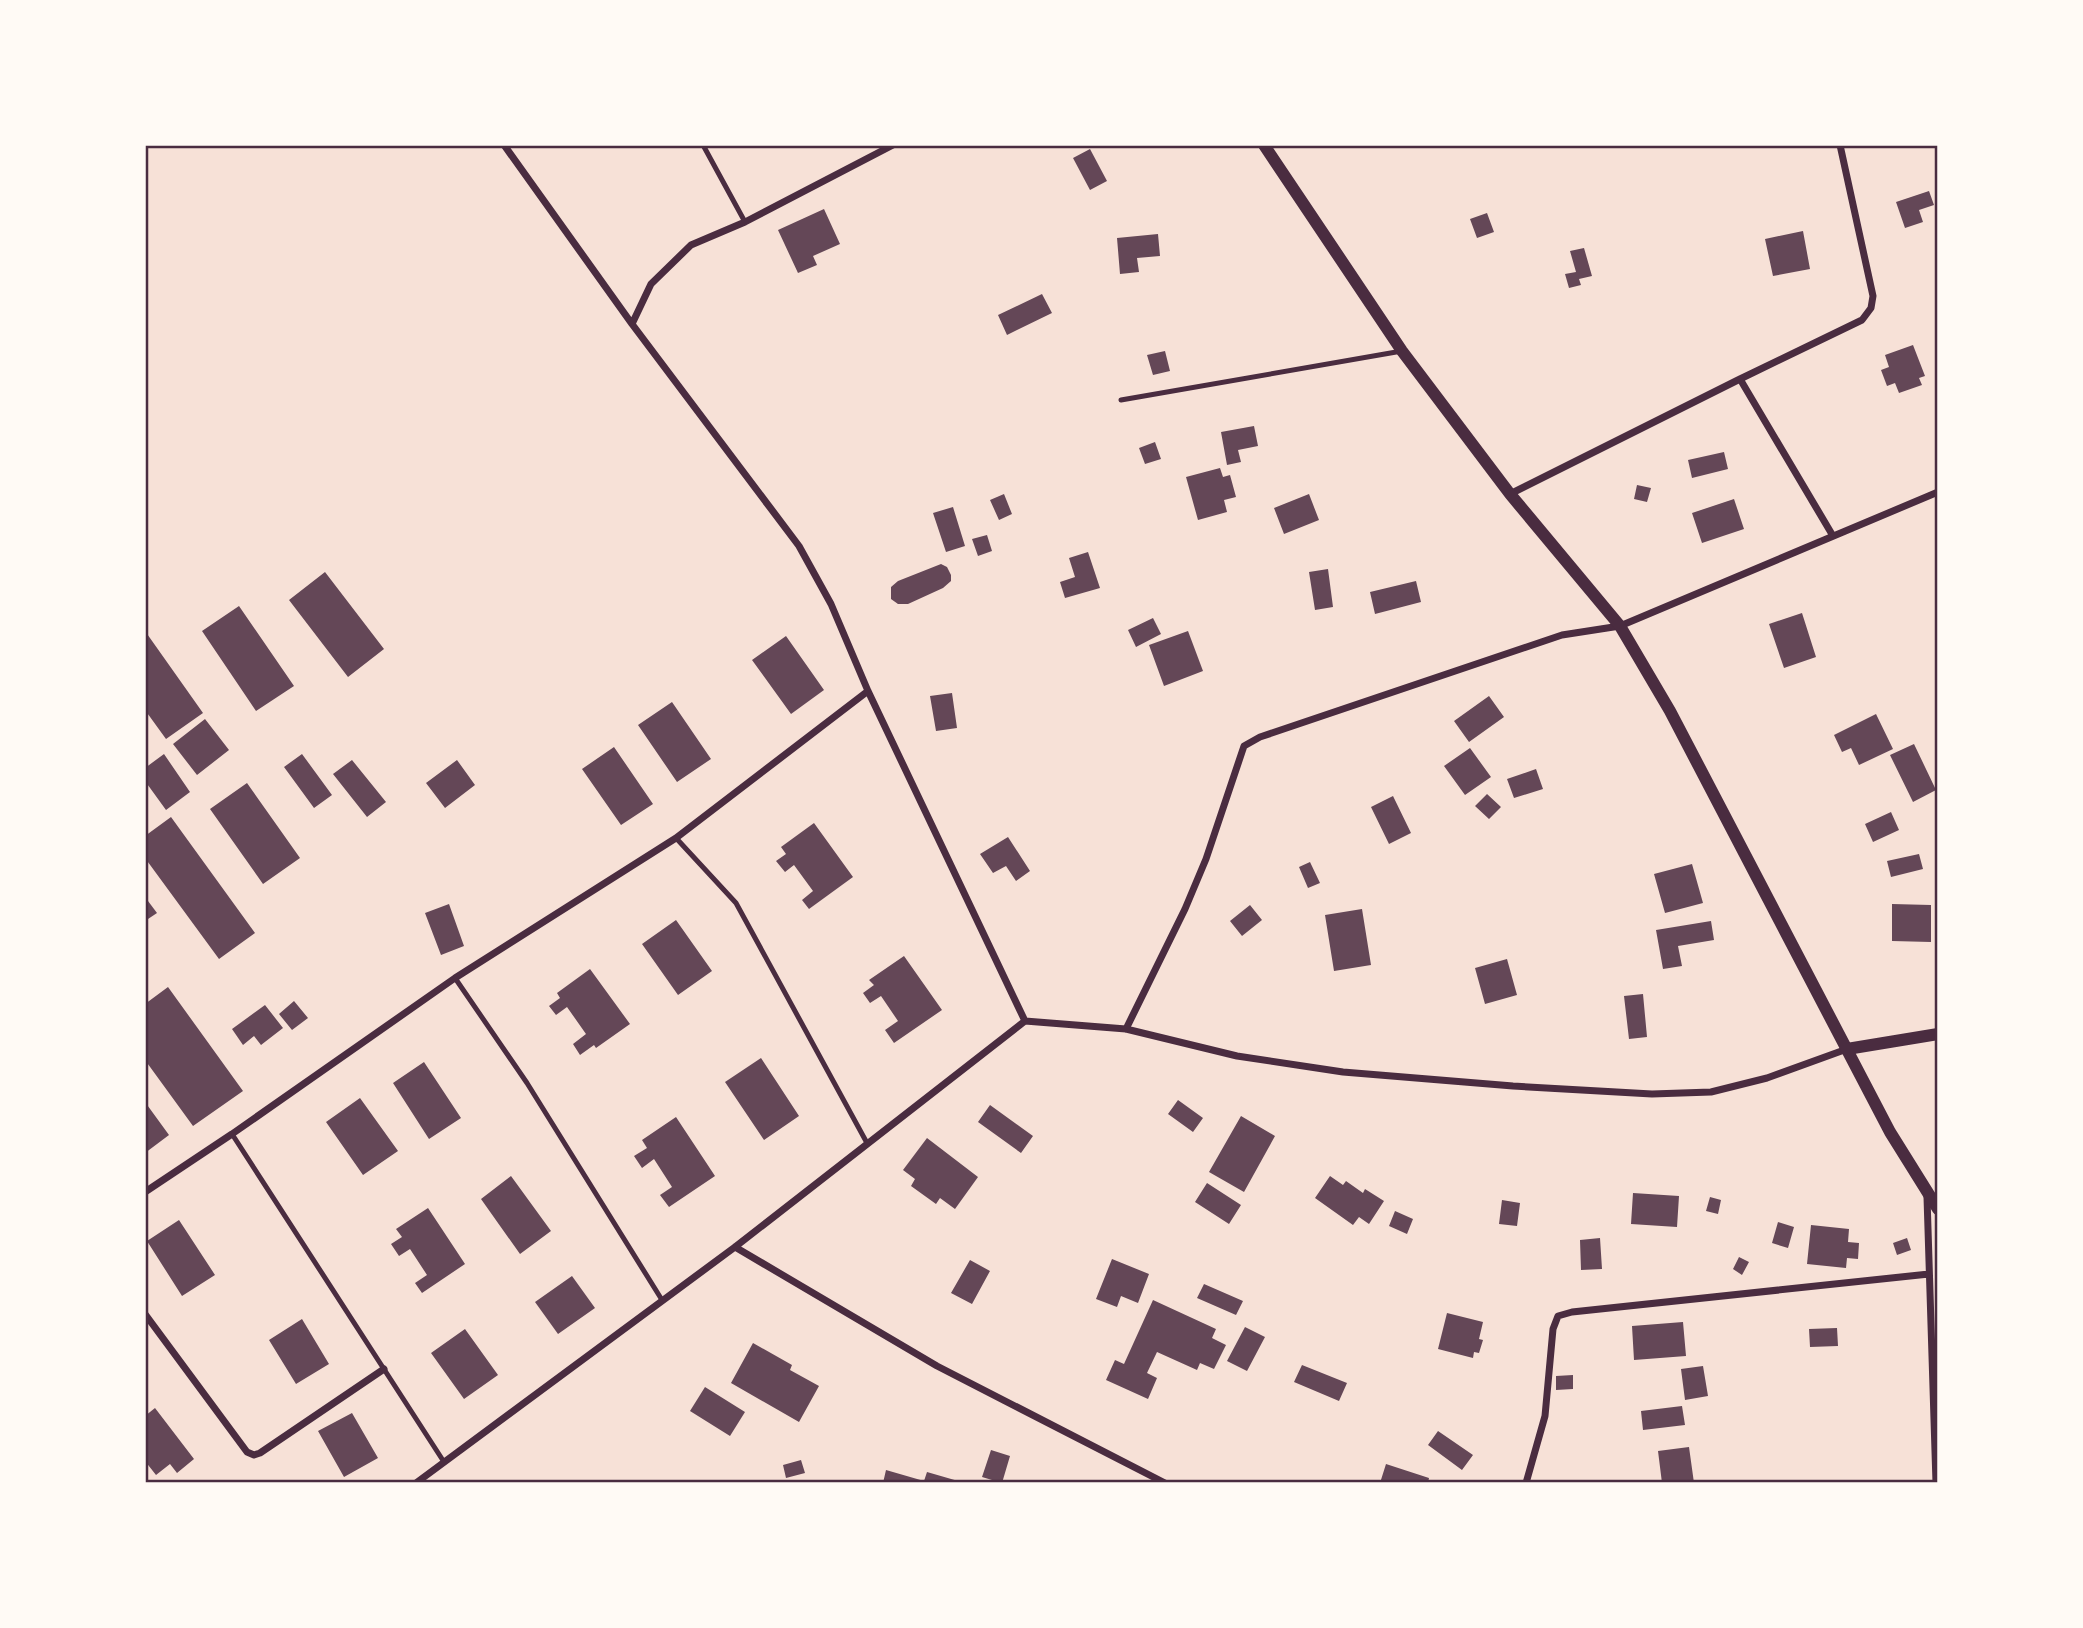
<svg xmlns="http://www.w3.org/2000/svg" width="2083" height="1628" font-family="'PT Sans',sans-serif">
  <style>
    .building { fill: #644757 }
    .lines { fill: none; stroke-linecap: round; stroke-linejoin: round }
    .service { stroke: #4a2c40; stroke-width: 5 }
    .minor { stroke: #4a2c40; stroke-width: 7 }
    .tertiary { stroke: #4a2c40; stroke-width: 12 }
    .neatline { fill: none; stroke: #4a2c40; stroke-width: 2.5 }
  </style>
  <rect width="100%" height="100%" fill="#f7e1d7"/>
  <path class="building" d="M1090 149 1107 181 1090 190 1073 158Z
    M1929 191 1934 205 1919 210 1923 222 1905 228 1896 202Z
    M824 209 840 244 813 256 817 265 798 273 778 230Z
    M1487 213 1494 232 1477 238 1470 219Z
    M1803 231 1810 269 1773 276 1765 239Z
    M1158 234 1160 256 1137 258 1139 272 1120 274 1117 238Z
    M1584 248 1592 276 1579 279 1581 285 1569 288 1565 274 1576 272 1570 251Z
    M1042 294 1052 313 1007 335 998 315Z
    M1913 345 1925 376 1919 378 1922 385 1899 393 1895 383 1887 386 1881 370 1889 367 1885 355Z
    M1165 351 1170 371 1153 375 1147 355Z
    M1254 426 1258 446 1238 450 1241 462 1227 465 1221 432Z
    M1155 442 1161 459 1145 464 1139 448Z
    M1724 452 1728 469 1692 478 1688 460Z
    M1220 468 1223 477 1230 475 1236 497 1224 500 1227 512 1198 520 1186 477Z
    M1637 485 1651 488 1647 502 1634 499Z
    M1004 494 1012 514 999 520 990 500Z
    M1309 494 1319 520 1284 534 1274 508Z
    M1734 499 1744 529 1702 543 1692 513Z
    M953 507 965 546 946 552 933 513Z
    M987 535 992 551 978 556 972 539Z
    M1088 552 1100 588 1065 598 1060 582 1075 577 1069 558Z
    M941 564 947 567 951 575V581L943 588 908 604H898L891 599V587L898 581Z
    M1328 569 1333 607 1315 610 1309 572Z
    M325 572 384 649 348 677 289 600Z
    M1416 581 1421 602 1375 614 1370 592Z
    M239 606 294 686 256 711 202 631Z
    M1802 613 1816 657 1784 668 1769 624Z
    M1153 618 1161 634 1136 647 1128 630Z
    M145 631 203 713 166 739 145 710Z
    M1188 631 1203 671 1164 686 1149 645Z
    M786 636 824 690 791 714 752 660Z
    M952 693 957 728 936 731 930 696Z
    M1489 696 1504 717 1469 742 1454 721Z
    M672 702 711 759 677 782 638 725Z
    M1876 714 1893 749 1859 765 1851 748 1842 752 1834 735Z
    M205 719 229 750 197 775 173 744Z
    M1914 744 1936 790 1913 802 1890 755Z
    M614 747 653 804 621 825 582 769Z
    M1470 748 1491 777 1465 795 1444 766Z
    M164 754 190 792 166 810 145 781V768Z
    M302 754 332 795 314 808 284 767Z
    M352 760 386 802 367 817 333 774Z
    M457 760 475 785 445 808 426 783Z
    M1536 769 1543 789 1514 798 1507 779Z
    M247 783 300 858 263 884 210 809Z
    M1487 794 1501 807 1489 819 1475 806Z
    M1393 796 1411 833 1389 844 1371 807Z
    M1891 812 1899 830 1873 842 1865 824Z
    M171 817 255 933 219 959 145 858V836Z
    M814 823 853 877 809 909 802 900 813 891 794 865 785 872 776 861 786 854 781 847Z
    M1008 837 1030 871 1016 881 1006 866 993 873 980 854Z
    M1919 854 1923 869 1891 877 1887 861Z
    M1310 862 1320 883 1308 888 1299 867Z
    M1692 864 1703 903 1665 913 1654 874Z
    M145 897 157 913 145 921Z
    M449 904 464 946 441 955 425 913Z
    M1892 904 1931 905V942L1892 941Z
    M1250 905 1262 920 1242 936 1230 921Z
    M1362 909 1371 965 1334 971 1325 915Z
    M676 920 712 971 678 995 642 944Z
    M1711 921 1714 940 1678 946 1682 966 1663 969 1656 930Z
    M904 956 942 1010 894 1043 885 1030 898 1021 881 996 870 1003 863 993 874 985 869 980Z
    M1507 959 1517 995 1485 1004 1475 968Z
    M590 969 630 1024 596 1048 594 1045 580 1055 573 1044 586 1034 567 1007 556 1015 549 1006 560 998 557 993Z
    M168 987 243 1091 193 1126 145 1060V1004Z
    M1643 994 1647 1037 1629 1039 1624 996Z
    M294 1001 308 1018 292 1030 279 1014Z
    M265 1005 283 1028 261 1045 254 1036 243 1045 232 1029Z
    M761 1058 799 1116 764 1140 725 1082Z
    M424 1062 461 1118 429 1139 393 1083Z
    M360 1098 398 1151 363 1175 326 1122Z
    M1178 1100 1203 1118 1193 1132 1168 1114Z
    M145 1102 169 1135 145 1153Z
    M990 1105 1033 1136 1021 1153 978 1122Z
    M1241 1116 1275 1136 1244 1192 1209 1172Z
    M676 1117 715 1176 669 1207 660 1195 672 1187 654 1159 642 1168 634 1156 647 1148 642 1140Z
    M927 1138 978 1177 955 1209 940 1198 936 1204 911 1186 915 1179 903 1170Z
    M511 1176 551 1231 520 1254 481 1199Z
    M1330 1176 1343 1185 1346 1181 1363 1193 1365 1189 1384 1201 1369 1224 1359 1217 1353 1225 1315 1198Z
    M1207 1183 1241 1205 1229 1224 1195 1202Z
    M1633 1193 1679 1196 1677 1227 1631 1224Z
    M1710 1197 1721 1200 1718 1214 1706 1211Z
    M1502 1200 1520 1203 1517 1226 1499 1224Z
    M428 1208 465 1264 422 1293 415 1283 427 1275 410 1249 399 1256 391 1244 402 1237 396 1229Z
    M1395 1211 1413 1219 1407 1234 1389 1226Z
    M179 1220 215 1275 182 1296 147 1241Z
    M1778 1222 1794 1227 1788 1248 1772 1243Z
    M1811 1225 1849 1229 1848 1242 1859 1243 1858 1259 1847 1258 1846 1268 1807 1264Z
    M1600 1238 1602 1269 1581 1270 1580 1240Z
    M1907 1238 1911 1250 1897 1255 1893 1243Z
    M1739 1257 1749 1262 1742 1275 1733 1269Z
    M1112 1259 1149 1274 1138 1303 1121 1296 1117 1307 1096 1299Z
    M970 1260 990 1271 972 1304 951 1293Z
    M572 1276 595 1308 558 1334 535 1302Z
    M1204 1284 1243 1301 1236 1315 1197 1298Z
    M1153 1300 1216 1329 1212 1338 1226 1345 1214 1369 1200 1363 1197 1370 1157 1352 1147 1373 1157 1378 1148 1399 1106 1380 1115 1360 1124 1364Z
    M1447 1313 1483 1322 1479 1339 1483 1340 1479 1353 1474 1352 1473 1358 1438 1349Z
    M302 1319 329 1364 296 1384 269 1340Z
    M1683 1322 1686 1356 1634 1360 1632 1326Z
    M1245 1327 1265 1337 1247 1371 1227 1361Z
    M1837 1328 1838 1346 1810 1347 1809 1329Z
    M465 1329 498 1375 464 1399 431 1353Z
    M753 1343 792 1365 790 1370 819 1386 799 1422 731 1383Z
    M1302 1365 1347 1383 1339 1401 1294 1382Z
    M1703 1366 1708 1396 1685 1400 1681 1369Z
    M1573 1375V1389L1556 1390V1376Z
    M705 1387 745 1412 730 1436 690 1411Z
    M1682 1406 1685 1425 1643 1430 1641 1411Z
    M155 1408 194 1459 177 1473 170 1464 156 1475 145 1461V1416Z
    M352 1413 378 1458 344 1477 318 1431Z
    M1438 1431 1473 1455 1462 1470 1428 1445Z
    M1689 1447 1694 1483H1662L1658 1451Z
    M991 1450 1010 1456 1002 1483 982 1477Z
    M801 1460 805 1473 786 1478 783 1465Z
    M1386 1464 1429 1478 1428 1483H1380Z
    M886 1470 924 1481 927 1472 965 1483H883Z"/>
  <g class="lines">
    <path class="service" d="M703 145 745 222
      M1121 400 1402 351
      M676 838 736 903 867 1143
      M455 978 527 1083 662 1300
      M232 1134 444 1462"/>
    <path class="minor" d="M504 145 632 324 799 546 831 604 868 691 1025 1021
      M632 324 651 284 691 245 745 222 893 145
      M1740 379 1862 320 1871 308 1873 296 1840 145
      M1510 494 1740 379 1833 536
      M1126 1029 1185 909 1206 859 1244 746 1260 737 1562 635 1620 626 1938 492
      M145 1192 232 1134 455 978 676 838 868 691
      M1927 1197 1936 1483
      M735 1247 937 1366 1165 1483
      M145 1314 247 1452 254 1455 260 1453 384 1369
      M416 1483 735 1247 1025 1021 1126 1029 1237 1056 1343 1072 1513 1086 1652 1094 1711 1092 1767 1078 1847 1049
      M1526 1483 1545 1416 1553 1329 1558 1316 1572 1312 1929 1274"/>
    <path class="tertiary" d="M1264 145 1402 351 1510 494 1620 626 1670 711 1890 1132 1938 1209
      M1847 1049 1938 1034"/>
  </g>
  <rect width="2083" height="1628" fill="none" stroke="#fffaf5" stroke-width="294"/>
  <rect x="147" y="147" width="1789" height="1334" class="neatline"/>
</svg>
